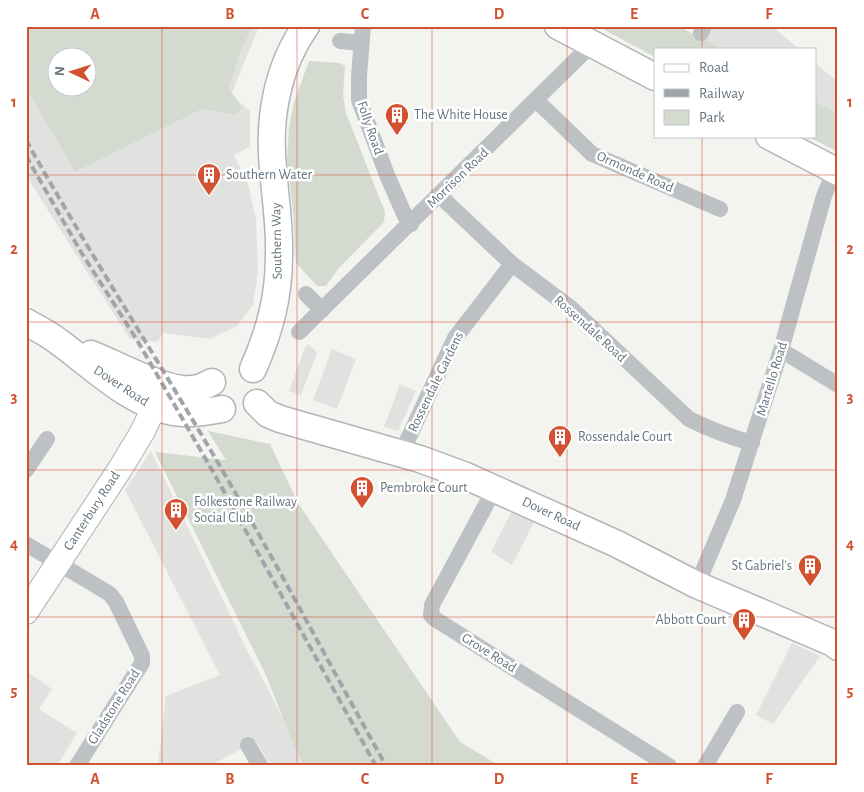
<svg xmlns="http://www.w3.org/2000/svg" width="864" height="792" font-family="'Alegreya Sans',sans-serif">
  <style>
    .built { fill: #e1e2e0; fill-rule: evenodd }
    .green { fill: #d5dad1; fill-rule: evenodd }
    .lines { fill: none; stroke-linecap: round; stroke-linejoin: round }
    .secondary-casing { stroke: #b0b5b8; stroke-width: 26 }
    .primary-casing { stroke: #b1b5b8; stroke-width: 29 }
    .street { stroke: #bdc1c4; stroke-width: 16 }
    .secondary { stroke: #fff; stroke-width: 24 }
    .primary { stroke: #fff; stroke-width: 26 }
    .rail { stroke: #9fa5a9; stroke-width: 4; stroke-dasharray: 8 4; stroke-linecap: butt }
    .grid { fill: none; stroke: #d25131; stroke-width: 1; stroke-opacity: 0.55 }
    .labels { text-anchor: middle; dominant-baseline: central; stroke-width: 5; stroke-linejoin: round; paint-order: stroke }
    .poi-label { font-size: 14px; fill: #65747e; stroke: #fff; text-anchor: start }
    .street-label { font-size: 14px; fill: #65747e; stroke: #fff }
    .neatline { fill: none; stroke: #d25131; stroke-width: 2 }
    .grid-label { font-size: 16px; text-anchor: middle; font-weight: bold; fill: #d25131 }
  </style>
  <rect width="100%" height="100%" fill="#f3f3f0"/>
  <path class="built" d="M26 26H259L231 95 250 111V147L234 155 248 184 256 220 258 271 253 305 237 326 210 339 163 333 158 342 130 339 26 176ZM58 58H88V88H58Z
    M706 26H772L799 49H719L700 38Z
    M815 63 838 82V115L815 103Z
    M309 344 317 353 301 395 289 391 305 347Z
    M332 349 356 359 337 409 313 400Z
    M400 384 416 391 398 431 384 427Z
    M151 451 248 652 269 691 306 766H270L256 741 210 766H158L166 696 220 675 125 490Z
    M513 509 535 520 512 565 491 552Z
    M792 643 820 656 773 724 756 715Z
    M26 671 52 689 39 709 77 733 57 766H26V735L28 732 26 730Z"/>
  <path class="green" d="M26 26H253L241 50 229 88 242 108 235 114 202 109 75 172 26 87ZM58 58H88V88H58Z
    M597 26H678L722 49H655V57Z
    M309 61 340 63 345 66 343 95 346 113 385 212 384 222 338 269 326 286H317L296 263 293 211 287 160 289 127 294 102Z
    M815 102 838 114V152L807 136H815Z
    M208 431 270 444 298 503 460 742 500 766H304L291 739 265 673 155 452 226 460Z"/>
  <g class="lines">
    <g class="secondary-casing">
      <path id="secondary" d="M26 612 120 469 143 431 154 407"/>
    </g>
    <g class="primary-casing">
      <path id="primary" d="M558 26 655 77
        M769 136 838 172
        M26 322C37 328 49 334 59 342 92 366 131 405 173 412 190 415 205 412 222 409
        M91 354C116 364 157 386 182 389 194 390 202 388 212 382
        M253 369C270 330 279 297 279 255 280 225 275 197 273 168 268 119 277 67 306 26
        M257 403 268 414 280 419 420 459 466 476 617 544 697 585 833 643 838 647"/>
    </g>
    <path class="street" d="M363 26 359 76V100L387 175 405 216 411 224
      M701 33 704 26
      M340 41 361 43
      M536 100 592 154 720 209
      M440 196 512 264 572 309 689 419C709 429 730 437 752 443
      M306 294 322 310
      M299 332 584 52 590 43
      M781 350 838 385
      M401 454 455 338 512 264
      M26 470 47 439
      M495 488 432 605 431 615 435 619 669 766
      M26 544 110 594 116 602 142 656V663L77 766
      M697 585 733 500 781 350 824 196 835 170
      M248 745 260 766
      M705 766 737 712"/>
    <use href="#secondary" class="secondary"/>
    <use href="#primary" class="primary"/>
    <path class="rail" d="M26 140C88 251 157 358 221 468 278 566 331 667 386 766
      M26 156 81 252 137 340 212 470 376 766"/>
  </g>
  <path class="grid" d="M162 26V766M297 26V766M432 26V766M567 26V766M702 26V49M702 136V766M26 175H838M26 322H838M26 470H838M26 617H838"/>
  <defs>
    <g id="building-pin" transform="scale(1.25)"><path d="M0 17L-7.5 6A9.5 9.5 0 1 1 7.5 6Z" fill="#d25131" stroke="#fff"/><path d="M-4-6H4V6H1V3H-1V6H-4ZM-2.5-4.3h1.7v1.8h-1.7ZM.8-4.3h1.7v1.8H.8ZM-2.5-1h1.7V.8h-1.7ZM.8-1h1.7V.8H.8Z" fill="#fff"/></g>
  </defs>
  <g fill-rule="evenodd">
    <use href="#building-pin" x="397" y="115"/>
    <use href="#building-pin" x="209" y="175"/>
    <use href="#building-pin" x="560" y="437"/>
    <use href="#building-pin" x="362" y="488"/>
    <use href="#building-pin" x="176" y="510"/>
    <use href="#building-pin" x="810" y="566"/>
    <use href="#building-pin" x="744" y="620"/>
  </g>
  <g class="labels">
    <g class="poi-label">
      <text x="414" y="115">The White House</text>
      <text x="226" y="175">Southern Water</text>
      <text x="578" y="437">Rossendale Court</text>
      <text x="380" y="488">Pembroke Court</text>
      <text x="194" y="502">Folkestone Railway<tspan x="194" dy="16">Social Club</tspan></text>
      <text x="792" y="566" text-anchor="end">St Gabriel's</text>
      <text x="726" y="620" text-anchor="end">Abbott Court</text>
    </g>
    <g class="street-label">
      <text transform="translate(370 128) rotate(71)">Folly Road</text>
      <text transform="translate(635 172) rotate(24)">Ormonde Road</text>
      <text transform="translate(458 178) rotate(-44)">Morrison Road</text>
      <text transform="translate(277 241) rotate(-91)">Southern Way</text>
      <text transform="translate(590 329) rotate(42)">Rossendale Road</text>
      <text transform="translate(772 379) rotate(-73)">Martello Road</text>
      <text transform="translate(436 382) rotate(-64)">Rossendale Gardens</text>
      <text transform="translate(121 386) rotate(33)">Dover Road</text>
      <text transform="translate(92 511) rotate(-57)">Canterbury Road</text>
      <text transform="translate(551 514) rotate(25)">Dover Road</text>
      <text transform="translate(489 653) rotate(32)">Grove Road</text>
      <text transform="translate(114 707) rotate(-58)">Gladstone Road</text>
    </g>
  </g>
  <rect width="864" height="792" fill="none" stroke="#ffffff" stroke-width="55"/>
  <rect x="654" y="48" width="162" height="90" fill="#ffffff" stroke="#c1c7cb"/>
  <rect x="664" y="64" width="25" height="8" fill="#ffffff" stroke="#c1c7cb"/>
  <text x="699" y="72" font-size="15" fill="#65747e">Road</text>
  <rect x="664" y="89" width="25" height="8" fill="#9fa5a9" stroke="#c1c7cb"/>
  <text x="699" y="98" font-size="15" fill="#65747e">Railway</text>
  <rect x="664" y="110" width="25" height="15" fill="#d5dad1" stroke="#c1c7cb"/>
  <text x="699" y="122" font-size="15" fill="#65747e">Park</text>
  <g transform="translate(72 72) rotate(274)"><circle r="24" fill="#ffffff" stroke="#c1c7cb"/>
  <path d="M0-4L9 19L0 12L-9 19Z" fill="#d25131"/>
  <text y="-8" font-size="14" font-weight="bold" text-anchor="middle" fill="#65747e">N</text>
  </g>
  <rect x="28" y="28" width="808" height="736" class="neatline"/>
  <g class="grid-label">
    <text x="95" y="19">A</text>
    <text x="230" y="19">B</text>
    <text x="365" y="19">C</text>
    <text x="499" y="19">D</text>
    <text x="634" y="19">E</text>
    <text x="769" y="19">F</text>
    <text x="14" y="107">1</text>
    <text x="850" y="107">1</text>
    <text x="14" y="254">2</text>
    <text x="850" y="254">2</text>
    <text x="14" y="402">3</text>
    <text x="850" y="402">3</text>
    <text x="14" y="549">4</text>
    <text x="850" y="549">4</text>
    <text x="14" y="696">5</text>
    <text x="850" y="696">5</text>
    <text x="95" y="784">A</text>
    <text x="230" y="784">B</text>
    <text x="365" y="784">C</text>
    <text x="499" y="784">D</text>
    <text x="634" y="784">E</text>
    <text x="769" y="784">F</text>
  </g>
</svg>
